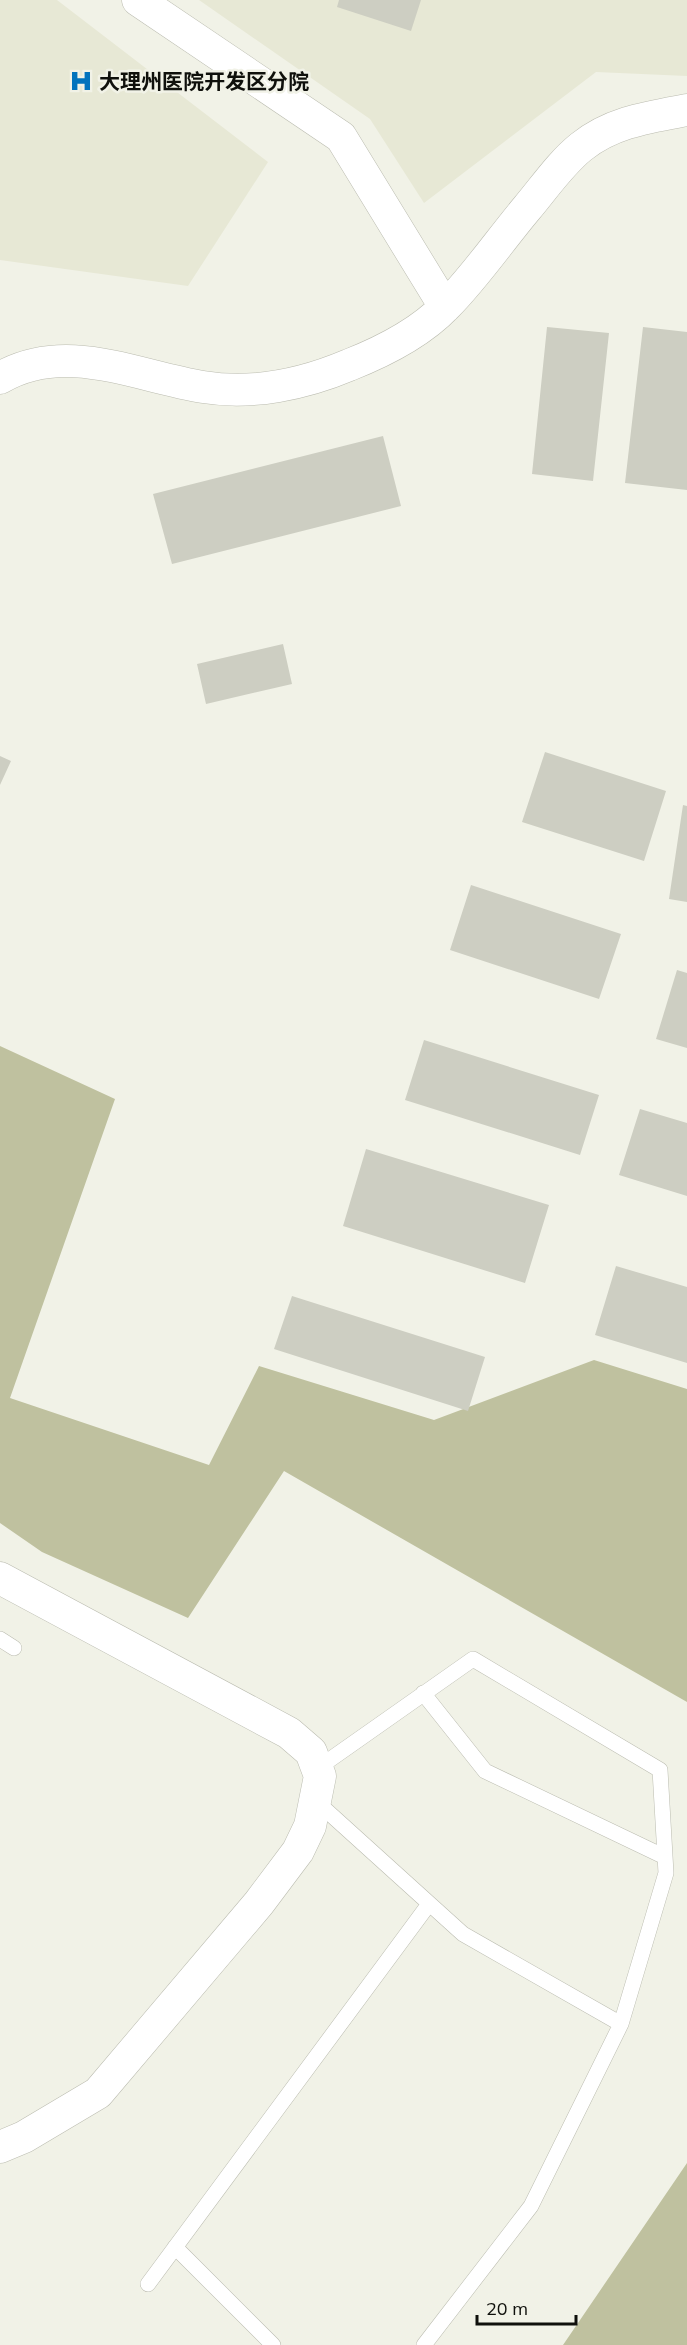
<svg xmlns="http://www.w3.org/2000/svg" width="687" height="2345" font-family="Mulish,'Noto Sans SC',sans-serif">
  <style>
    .built { fill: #e7e8d5 }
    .green { fill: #bfc19f }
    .building { fill: #cdcec2 }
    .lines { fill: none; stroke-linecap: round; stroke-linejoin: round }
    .lane-casing { stroke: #bbbcb0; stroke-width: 16 }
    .street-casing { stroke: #bbbcb0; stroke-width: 33 }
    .lane { stroke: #fff; stroke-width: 15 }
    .street { stroke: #fff; stroke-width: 32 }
    .labels { text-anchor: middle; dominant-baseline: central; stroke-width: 5; stroke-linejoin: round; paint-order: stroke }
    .poi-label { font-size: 21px; font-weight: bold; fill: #0f100c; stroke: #f1f2e7; text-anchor: start }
  </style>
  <rect width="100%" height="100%" fill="#f1f2e7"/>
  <path class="built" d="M0 0H57L268 162 188 286 0 260Z
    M199 0H687V76L596 72 424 203 370 119Z"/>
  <path class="green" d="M0 1046 115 1099 10 1398 209 1465 259 1366 434 1420 594 1360 687 1389V1702L284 1471 188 1618 42 1552 0 1523Z
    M687 2163V2345H563Z"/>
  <path class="building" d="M339 0H421L411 31 337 7Z
    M547 327 609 333 593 481 532 474Z
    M643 327 687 332V490L625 483Z
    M383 436 401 506 172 564 153 494Z
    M283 644 292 684 206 704 197 664Z
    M545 752 666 791 644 861 522 822Z
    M0 756 11 761 0 785Z
    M683 805 687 806V902L669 899Z
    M471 885 621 934 599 999 450 950Z
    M677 970 687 973V1048L656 1039Z
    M424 1040 599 1095 580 1155 405 1100Z
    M640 1109 687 1123V1196L619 1175Z
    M366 1149 549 1205 525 1283 343 1226Z
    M616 1266 687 1287V1363L595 1335Z
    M292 1296 485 1357 468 1411 274 1349Z"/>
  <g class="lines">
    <g class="lane-casing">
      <path id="lane" d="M0 1639 14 1648
        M423 1693 485 1771 665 1857
        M318 1768 473 1659 660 1770 666 1873 621 2024 531 2206 424 2345
        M317 1802 463 1934 621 2024
        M175 2247 273 2345
        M148 2284 429 1904"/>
    </g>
    <g class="street-casing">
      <path id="street" d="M138 0 341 137 445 307
        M0 378C65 340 135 376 203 387 252 395 304 384 349 365 382 352 421 332 446 306 475 277 500 240 527 208 544 188 560 164 581 147 612 122 649 117 687 110
        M0 1578 289 1733 311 1752 320 1776 310 1826 298 1851 259 1903 98 2093 24 2137 0 2147"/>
    </g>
    <use href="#lane" class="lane"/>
    <use href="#street" class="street"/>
  </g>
  <defs>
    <g id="hospital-bare" transform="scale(1.8)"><path d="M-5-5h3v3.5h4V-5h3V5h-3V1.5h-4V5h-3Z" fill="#0273bd" stroke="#f1f2e7" stroke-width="2.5" paint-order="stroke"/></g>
  </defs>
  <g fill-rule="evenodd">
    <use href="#hospital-bare" x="81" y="81"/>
  </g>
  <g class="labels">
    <g class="poi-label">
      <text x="99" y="81">大理州医院开发区分院</text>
    </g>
  </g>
  <path d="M477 2315v9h99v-9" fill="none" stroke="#0f100c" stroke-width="3"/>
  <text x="486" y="2315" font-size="18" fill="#0f100c" stroke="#f1f2e7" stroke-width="4.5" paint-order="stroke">20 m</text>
</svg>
